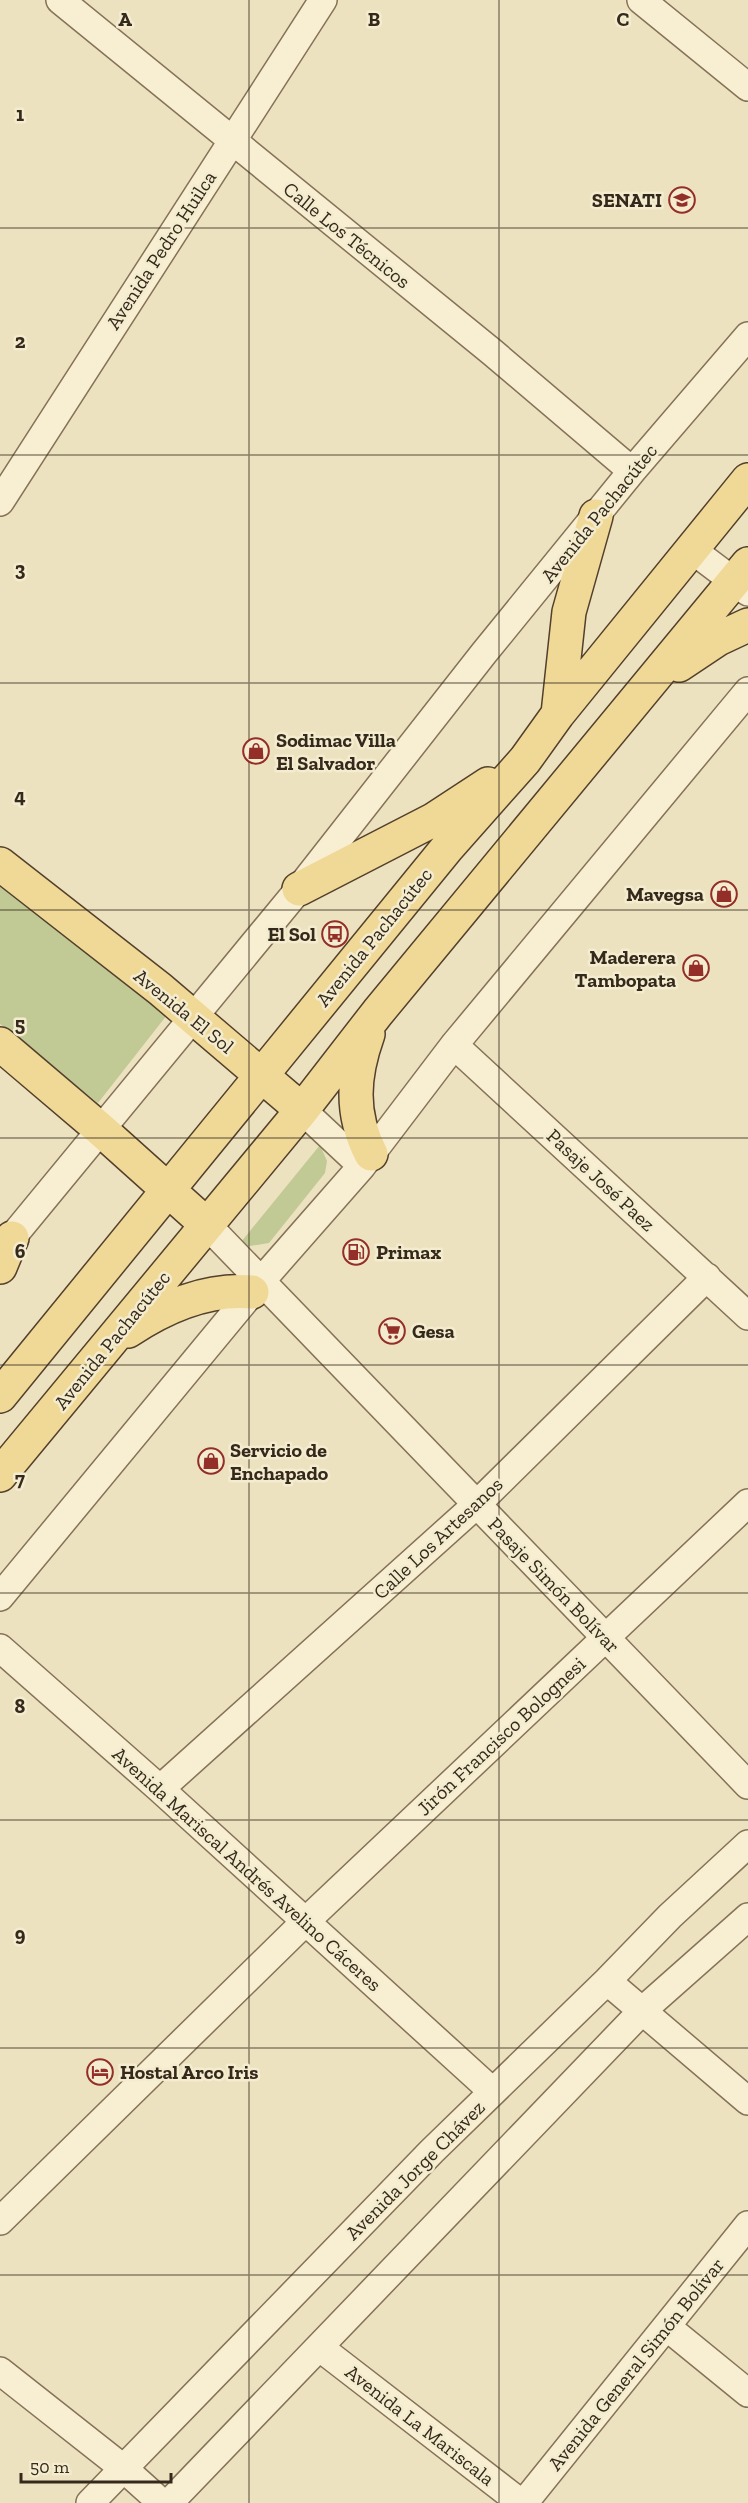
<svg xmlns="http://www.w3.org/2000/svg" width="748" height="2503" font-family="'Zilla Slab',serif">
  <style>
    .green { fill: #c1ca94 }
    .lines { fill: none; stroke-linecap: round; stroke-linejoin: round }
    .minor-casing { stroke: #857258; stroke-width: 30 }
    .major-casing { stroke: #53402c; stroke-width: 36 }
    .minor { stroke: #f8efd2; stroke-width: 27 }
    .major { stroke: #f0d997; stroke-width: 33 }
    .grid { fill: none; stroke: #35291c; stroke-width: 1.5; stroke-opacity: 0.55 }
    .labels { text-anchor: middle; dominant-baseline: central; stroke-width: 5; stroke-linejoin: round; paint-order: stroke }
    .poi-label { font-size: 20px; font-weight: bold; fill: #35291c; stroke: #f4eccf; text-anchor: start }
    .street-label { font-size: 20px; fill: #35291c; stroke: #f4eccf }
    .grid-label { font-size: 20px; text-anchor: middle; font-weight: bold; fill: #35291c; stroke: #f4eccf; stroke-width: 5; stroke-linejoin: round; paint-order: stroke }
  </style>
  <rect width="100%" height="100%" fill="#ede2bf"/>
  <path class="green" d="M0 878 167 1015 98 1103 0 1024Z
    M320 1145 327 1161 325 1173 269 1243 244 1247 241 1242Z"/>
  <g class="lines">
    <g class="minor-casing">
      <path id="minor" d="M60 0 492 352 632 471
        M641 0 748 87
        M0 502 323 0
        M691 549 748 592
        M454 1045 748 1316
        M302 1110 362 1166
        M207 1225 748 1785
        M0 1252 299 889 484 653 632 471 748 336
        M0 1597 262 1280 362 1166 454 1045 748 691
        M0 1648 160 1789 492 2091
        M160 1789 476 1505 707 1277
        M607 1981 748 2101
        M0 2221 306 1921 748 1503
        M667 2327 748 2393
        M319 2347 521 2503
        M0 2371 123 2468 162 2503
        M90 2503 432 2151 607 1981 670 1916 748 1844
        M169 2503 643 2010 748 1917
        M524 2503 748 2225"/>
    </g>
    <g class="major-casing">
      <path id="major" d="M679 665 718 639 748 625
        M558 714 569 612 596 516
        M0 864 160 989 302 1110
        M299 889 433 820 488 784
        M368 1034C353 1076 350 1113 371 1154
        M0 1044 100 1129 207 1225
        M0 1267 12 1238
        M128 1331C164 1307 208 1288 252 1292
        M0 1396 447 848 525 760 558 714 748 480
        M0 1475 302 1110 378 1012 748 564"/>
    </g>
    <use href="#minor" class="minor"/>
    <use href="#major" class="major"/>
  </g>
  <path class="grid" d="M249 0V2503M499 0V2503M0 228H748M0 455H748M0 683H748M0 910H748M0 1138H748M0 1365H748M0 1593H748M0 1820H748M0 2048H748M0 2275H748"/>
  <defs>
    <g id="university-ring" transform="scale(1.35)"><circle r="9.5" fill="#f4eccf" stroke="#932e29" stroke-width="1.5"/><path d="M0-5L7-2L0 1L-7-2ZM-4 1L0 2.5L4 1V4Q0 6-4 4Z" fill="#932e29"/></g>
    <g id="shop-ring" transform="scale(1.35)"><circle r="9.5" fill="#f4eccf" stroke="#932e29" stroke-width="1.5"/><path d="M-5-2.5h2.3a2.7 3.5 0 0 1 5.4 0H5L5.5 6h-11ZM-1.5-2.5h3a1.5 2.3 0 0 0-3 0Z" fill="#932e29"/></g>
    <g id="bus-ring" transform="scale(1.35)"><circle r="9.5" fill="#f4eccf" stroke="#932e29" stroke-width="1.5"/><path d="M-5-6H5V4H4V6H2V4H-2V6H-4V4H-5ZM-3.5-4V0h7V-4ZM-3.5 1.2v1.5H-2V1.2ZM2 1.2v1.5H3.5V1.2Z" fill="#932e29"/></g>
    <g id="fuel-ring" transform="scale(1.35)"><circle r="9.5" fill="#f4eccf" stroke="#932e29" stroke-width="1.5"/><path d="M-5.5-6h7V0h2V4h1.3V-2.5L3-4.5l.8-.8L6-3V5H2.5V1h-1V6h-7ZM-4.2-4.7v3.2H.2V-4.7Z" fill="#932e29"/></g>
    <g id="supermarket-ring" transform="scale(1.35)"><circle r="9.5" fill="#f4eccf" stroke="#932e29" stroke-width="1.5"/><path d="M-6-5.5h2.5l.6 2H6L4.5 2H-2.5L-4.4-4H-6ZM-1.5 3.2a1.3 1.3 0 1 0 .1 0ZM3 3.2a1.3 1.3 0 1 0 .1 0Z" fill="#932e29"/></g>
    <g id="hotel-ring" transform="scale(1.35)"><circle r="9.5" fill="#f4eccf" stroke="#932e29" stroke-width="1.5"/><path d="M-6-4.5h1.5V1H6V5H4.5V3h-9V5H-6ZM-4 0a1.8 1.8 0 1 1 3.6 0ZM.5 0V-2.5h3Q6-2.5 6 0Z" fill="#932e29"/></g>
  </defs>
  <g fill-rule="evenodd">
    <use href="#university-ring" x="682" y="200"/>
    <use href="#shop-ring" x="256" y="751"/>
    <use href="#shop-ring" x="724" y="894"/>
    <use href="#bus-ring" x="335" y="934"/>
    <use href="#shop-ring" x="696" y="968"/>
    <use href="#fuel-ring" x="356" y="1252"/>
    <use href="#supermarket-ring" x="392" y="1331"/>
    <use href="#shop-ring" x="211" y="1461"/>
    <use href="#hotel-ring" x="100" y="2072"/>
  </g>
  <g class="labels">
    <g class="poi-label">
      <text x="662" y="200" text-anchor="end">SENATI</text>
      <text x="276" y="740">Sodimac Villa<tspan x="276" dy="23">El Salvador</tspan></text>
      <text x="704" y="894" text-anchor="end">Mavegsa</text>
      <text x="316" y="934" text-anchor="end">El Sol</text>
      <text x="676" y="957" text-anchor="end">Maderera<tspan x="676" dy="23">Tambopata</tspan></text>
      <text x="376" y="1252">Primax</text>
      <text x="412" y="1331">Gesa</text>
      <text x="230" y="1450">Servicio de<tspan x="230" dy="23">Enchapado</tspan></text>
      <text x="120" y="2072">Hostal Arco Iris</text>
    </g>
    <g class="street-label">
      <text transform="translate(347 235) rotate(39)">Calle Los Técnicos</text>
      <text transform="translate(161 250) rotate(-57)">Avenida Pedro Huilca</text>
      <text transform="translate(599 513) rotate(-51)">Avenida Pachacútec</text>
      <text transform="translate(374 937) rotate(-51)">Avenida Pachacútec</text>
      <text transform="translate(184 1011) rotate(39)">Avenida El Sol</text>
      <text transform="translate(601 1180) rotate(43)">Pasaje José Paez</text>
      <text transform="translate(112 1340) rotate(-51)">Avenida Pachacútec</text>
      <text transform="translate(438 1538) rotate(-43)">Calle Los Artesanos</text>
      <text transform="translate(554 1585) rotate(46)">Pasaje Simón Bolívar</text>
      <text transform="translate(501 1736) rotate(-43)">Jirón Francisco Bolognesi</text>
      <text transform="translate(247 1869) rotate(42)">Avenida Mariscal Andrés Avelino Cáceres</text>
      <text transform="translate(415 2170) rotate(-45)">Avenida Jorge Chávez</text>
      <text transform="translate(636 2364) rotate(-51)">Avenida General Simón Bolívar</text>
      <text transform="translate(420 2425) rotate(38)">Avenida La Mariscala</text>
    </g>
  </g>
  <g class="grid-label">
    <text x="125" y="26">A</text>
    <text x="374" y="26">B</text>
    <text x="623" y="26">C</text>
    <text x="20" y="121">1</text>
    <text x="20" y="348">2</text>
    <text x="20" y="576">3</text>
    <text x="20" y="803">4</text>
    <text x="20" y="1031">5</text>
    <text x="20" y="1258">6</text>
    <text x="20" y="1486">7</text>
    <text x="20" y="1713">8</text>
    <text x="20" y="1941">9</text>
  </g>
  <path d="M21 2473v9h150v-9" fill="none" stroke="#35291c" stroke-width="3"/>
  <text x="30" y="2473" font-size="18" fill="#35291c" stroke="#f4eccf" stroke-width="4.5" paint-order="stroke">50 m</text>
</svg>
